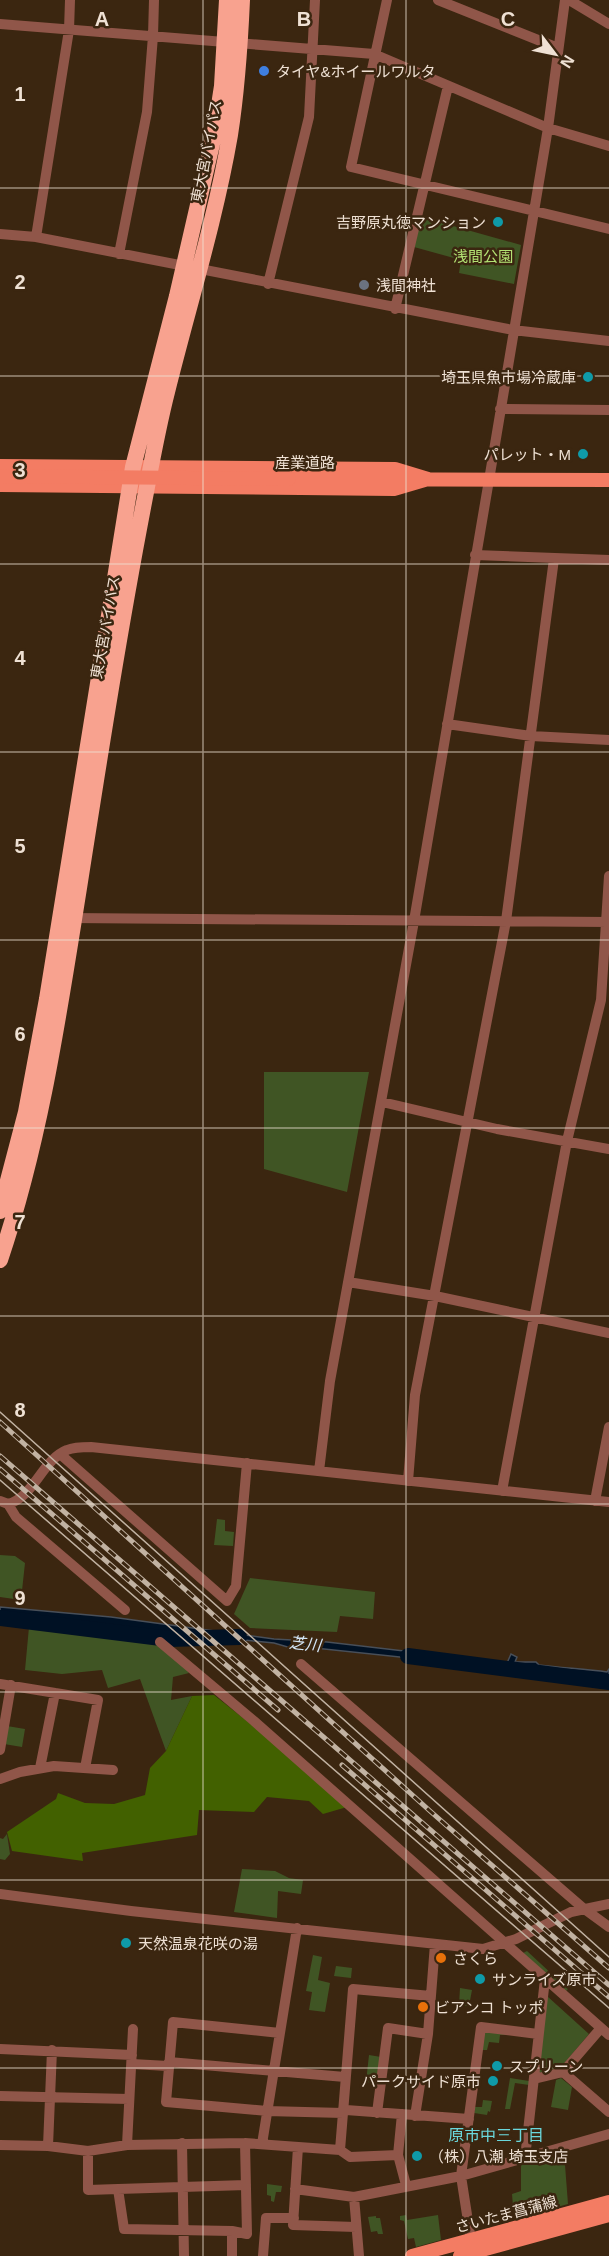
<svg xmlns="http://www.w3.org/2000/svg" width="609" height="2256" font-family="Helvetica,'Noto Sans JP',sans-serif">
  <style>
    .green { fill: #405524 }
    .forest { fill: #426100 }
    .water { fill: #001124; stroke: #484f59; stroke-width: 1.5 }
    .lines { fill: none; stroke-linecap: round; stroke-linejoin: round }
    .river { stroke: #001124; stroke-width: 16 }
    .minor { stroke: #905649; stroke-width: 10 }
    .major { stroke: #f37c63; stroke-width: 14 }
    .highway { stroke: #f8a28f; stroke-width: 16 }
    .tram { stroke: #c1b2a2; stroke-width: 1.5 }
    .rail-casing { stroke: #c1b2a2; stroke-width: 5 }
    .rail { stroke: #3b2610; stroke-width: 3; stroke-dasharray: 9; stroke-linecap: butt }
    .major-bridge { stroke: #f37c63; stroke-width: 14 }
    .grid { fill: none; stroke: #efe1d4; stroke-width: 1.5; stroke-opacity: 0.55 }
    .shop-dot { fill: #3f7fe0; stroke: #3b2610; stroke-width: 2 }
    .culture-dot { fill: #0f9aa8; stroke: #3b2610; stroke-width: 2 }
    .worship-dot { fill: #6b7280; stroke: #3b2610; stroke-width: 2 }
    .food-dot { fill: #e8710a; stroke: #3b2610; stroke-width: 2 }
    .labels { text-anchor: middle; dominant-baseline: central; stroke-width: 5; stroke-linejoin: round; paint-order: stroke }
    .poi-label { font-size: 15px; fill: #efe1d4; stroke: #3b2610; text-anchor: start }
    .street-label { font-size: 15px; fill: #efe1d4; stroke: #3b2610 }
    .park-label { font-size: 15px; fill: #b4e374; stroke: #3b2610 }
    .water-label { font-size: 16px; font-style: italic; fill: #d3e5f6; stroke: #3b2610 }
    .neighbourhood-label { font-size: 16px; fill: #6ad7db; stroke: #3b2610 }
    .grid-label { font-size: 20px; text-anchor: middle; font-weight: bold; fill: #efe1d4; stroke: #3b2610; stroke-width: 5; stroke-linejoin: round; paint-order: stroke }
  </style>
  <rect width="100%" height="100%" fill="#3b2610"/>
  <path class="green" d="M421 217 521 245 514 284 459 273 461 260 414 247Z
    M264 1072H369L347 1192 264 1169Z
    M217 1519 225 1520V1531L234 1532 233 1546 214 1545Z
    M0 1555 15 1556 25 1563 21 1600 0 1597Z
    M250 1578 375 1592 373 1619 340 1616 337 1632 250 1628 234 1614Z
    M29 1627 166 1643 189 1673 173 1677 171 1700 192 1696 166 1751 140 1679 108 1688 102 1670 62 1674 25 1670Z
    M7 1726 25 1729 22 1747 4 1744Z
    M7 1834 10 1854 5 1860 0 1859V1838L3 1839Z
    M242 1869 275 1871 289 1878 303 1880 301 1894 278 1891 277 1918 234 1912Z
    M527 1951 568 1989 566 1991 523 1953Z
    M313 1955 322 1957 318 1980 330 1983 325 2012 309 2010 312 1992 306 1991Z
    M336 1966 352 1968 351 1978 334 1976Z
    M460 1988 472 1990 469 2006 459 2005Z
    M547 1996 589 2034 561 2067 542 2074 539 2072Z
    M487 2032 512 2035H500L499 2043 489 2042 487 2050H482L484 2034Z
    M369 2055 381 2057 377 2083 366 2082Z
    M510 2078 529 2081V2085L515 2083 510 2109H505Z
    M561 2078 572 2087 568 2110 551 2107 556 2080Z
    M483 2100 492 2101 490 2112 488 2111 487 2115 474 2113 475 2107H482Z
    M564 2152 568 2204 514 2219 512 2194 521 2191V2164Z
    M267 2184 282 2186 281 2192H276L274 2202 271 2201V2196L267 2195Z
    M406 2215 407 2220 438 2215 441 2240 416 2247 414 2238 408 2239 404 2221 400 2220V2216Z
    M376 2216V2218H380L383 2234H378L377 2231 371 2232 368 2217Z"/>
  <path class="forest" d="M214 1695 267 1737 347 1807 323 1814 309 1801 267 1797 254 1812 199 1810 197 1835 82 1853 83 1861 12 1851 7 1832 56 1799 58 1793 85 1803 114 1804 145 1795 150 1768 166 1751 192 1696Z"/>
  <path class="water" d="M0 1607 111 1617 274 1639 327 1642 507 1663 511 1654 517 1657 515 1662H536L539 1665C563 1668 586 1669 607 1672L609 1669V1677L539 1668H510L430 1658 428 1660 296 1646 291 1648 274 1643 138 1629 0 1620Z"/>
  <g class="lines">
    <path class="river" d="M0 1618 169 1639 239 1637
      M408 1656 609 1682"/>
    <path class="minor" d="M387 0 351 167 609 229
      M438 0 558 48
      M569 0 609 24
      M0 24 374 54 548 128 609 146
      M0 234 36 237 513 330 609 341
      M36 237 69 30 70 0
      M119 254 147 112 153 36 154 0
      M268 284 309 117 315 0
      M395 309 448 86
      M500 409 609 410
      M475 555 609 560
      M447 724 531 736 609 740
      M69 918 609 922
      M382 1102 497 1129 609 1149
      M348 1282 435 1296 609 1333
      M60 1454 227 1601 236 1586 247 1463
      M319 1471 330 1381 414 921 489 480 548 128 565 0
      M408 1481 415 1395 506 921 554 559
      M502 1491 567 1141 601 1000 609 876
      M0 1501 8 1504C34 1497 42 1460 67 1450 74 1447 83 1447 91 1447L609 1502
      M595 1501 609 1427
      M8 1504 16 1517 125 1610
      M160 1642 254 1721 609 2035
      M301 1664 583 1908 609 1927
      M0 1684 98 1700 85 1768
      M0 1750 11 1685
      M40 1768 55 1693
      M0 1779 20 1772 54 1766 113 1770
      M0 1894 131 1911 483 1949 516 1939 571 1912 609 1904
      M280 2033 173 2022 166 2102 267 2111 343 2113 346 2110 469 2119
      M0 2049 132 2055
      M169 2062 345 2077
      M132 2064 168 2066
      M563 2072 609 2112
      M534 2079 563 2072 601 2028
      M0 2096 129 2099
      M377 2113 388 2028 428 2034
      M402 2114 398 2155 406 2185
      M415 2116 428 2034 435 1944
      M182 2143 184 2256
      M262 2144 297 1928
      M0 2145 48 2146 88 2151 127 2145 245 2143 340 2150 353 1989 431 1996
      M127 2145 133 2029
      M48 2146 52 2050
      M298 2147 293 2225 356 2227
      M340 2150 350 2157 398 2155
      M88 2151V2190L118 2189 124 2229 232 2231 247 2234 245 2143
      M525 2158 545 1979
      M118 2189 246 2185
      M295 2189 354 2197 461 2176 609 2134
      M354 2197 359 2256
      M472 2247 461 2176 481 2027 538 2034
      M232 2256V2231
      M263 2256 266 2218H294"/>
    <path class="major" d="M0 466 395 469 428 479
      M289 479 609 480
      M0 485 394 489 428 479
      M412 2256 609 2202
      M460 2256 609 2215"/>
    <path class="highway" d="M0 1211 26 1112 47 999 133 467 177 296 215 131 222 86 227 0
      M0 1260C41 1139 59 1013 79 888 100 754 121 620 147 487 153 455 159 423 167 392 188 307 215 222 230 135 237 90 240 45 242 0"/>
    <path class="tram" d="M0 1412 609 1957
      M0 1480 609 2008"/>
    <g class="rail-casing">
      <path id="rail" d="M0 1422 430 1811 609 1968
        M0 1456 609 1985
        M0 1469 278 1710
        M342 1765 609 1997"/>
    </g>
    <use href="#rail" class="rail"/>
    <path class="major-bridge" d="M0 476 289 479"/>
  </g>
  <path class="grid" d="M203 0V2256M406 0V2256M0 188H609M0 376H609M0 564H609M0 752H609M0 940H609M0 1128H609M0 1316H609M0 1504H609M0 1692H609M0 1880H609M0 2068H609"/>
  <circle class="shop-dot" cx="264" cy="71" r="6"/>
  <g class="culture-dot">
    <circle cx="498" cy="222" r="6"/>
    <circle cx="588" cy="377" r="6"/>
    <circle cx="583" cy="454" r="6"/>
    <circle cx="126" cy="1943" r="6"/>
    <circle cx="480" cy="1979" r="6"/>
    <circle cx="497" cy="2066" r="6"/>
    <circle cx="493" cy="2081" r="6"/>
    <circle cx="417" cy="2156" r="6"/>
  </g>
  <circle class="worship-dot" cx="364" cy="285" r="6"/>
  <g class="food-dot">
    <circle cx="441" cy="1958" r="6"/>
    <circle cx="423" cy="2007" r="6"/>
  </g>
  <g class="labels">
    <g class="poi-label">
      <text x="276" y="71">タイヤ&amp;ホイールワルタ</text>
      <text x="486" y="222" text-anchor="end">吉野原丸徳マンション</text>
      <text x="376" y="285">浅間神社</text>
      <text x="576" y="377" text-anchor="end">埼玉県魚市場冷蔵庫</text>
      <text x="571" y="454" text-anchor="end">パレット・M</text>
      <text x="138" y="1943">天然温泉花咲の湯</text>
      <text x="453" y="1958">さくら</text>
      <text x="492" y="1979">サンライズ原市</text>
      <text x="435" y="2007">ビアンコ トッポ</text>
      <text x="509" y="2066">スプリーン</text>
      <text x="481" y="2081" text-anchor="end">パークサイド原市</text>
      <text x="429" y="2156">（株）八潮 埼玉支店</text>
    </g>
    <g class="street-label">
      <text transform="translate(206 151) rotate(-79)">東大宮バイパス</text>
      <text x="305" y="462">産業道路</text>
      <text transform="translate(105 627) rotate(-80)">東大宮バイパス</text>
      <text transform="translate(506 2214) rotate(-15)">さいたま菖蒲線</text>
    </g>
    <g class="park-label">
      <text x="483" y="256">浅間公園</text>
    </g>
    <g class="water-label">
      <text transform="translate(305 1644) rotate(6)">芝川</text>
    </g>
    <g class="neighbourhood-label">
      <text x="496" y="2135">原市中三丁目</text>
    </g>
  </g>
  <g class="grid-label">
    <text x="102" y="26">A</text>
    <text x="304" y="26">B</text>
    <text x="508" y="26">C</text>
    <text x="20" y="101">1</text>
    <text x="20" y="289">2</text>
    <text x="20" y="477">3</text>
    <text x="20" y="665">4</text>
    <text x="20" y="853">5</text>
    <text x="20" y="1041">6</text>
    <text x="20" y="1229">7</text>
    <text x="20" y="1417">8</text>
    <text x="20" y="1605">9</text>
  </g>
  <g transform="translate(555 54) rotate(122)" stroke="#3b2610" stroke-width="4.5" paint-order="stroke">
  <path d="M0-4.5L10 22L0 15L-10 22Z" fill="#efe1d4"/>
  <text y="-9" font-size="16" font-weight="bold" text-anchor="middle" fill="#efe1d4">N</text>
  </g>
</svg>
